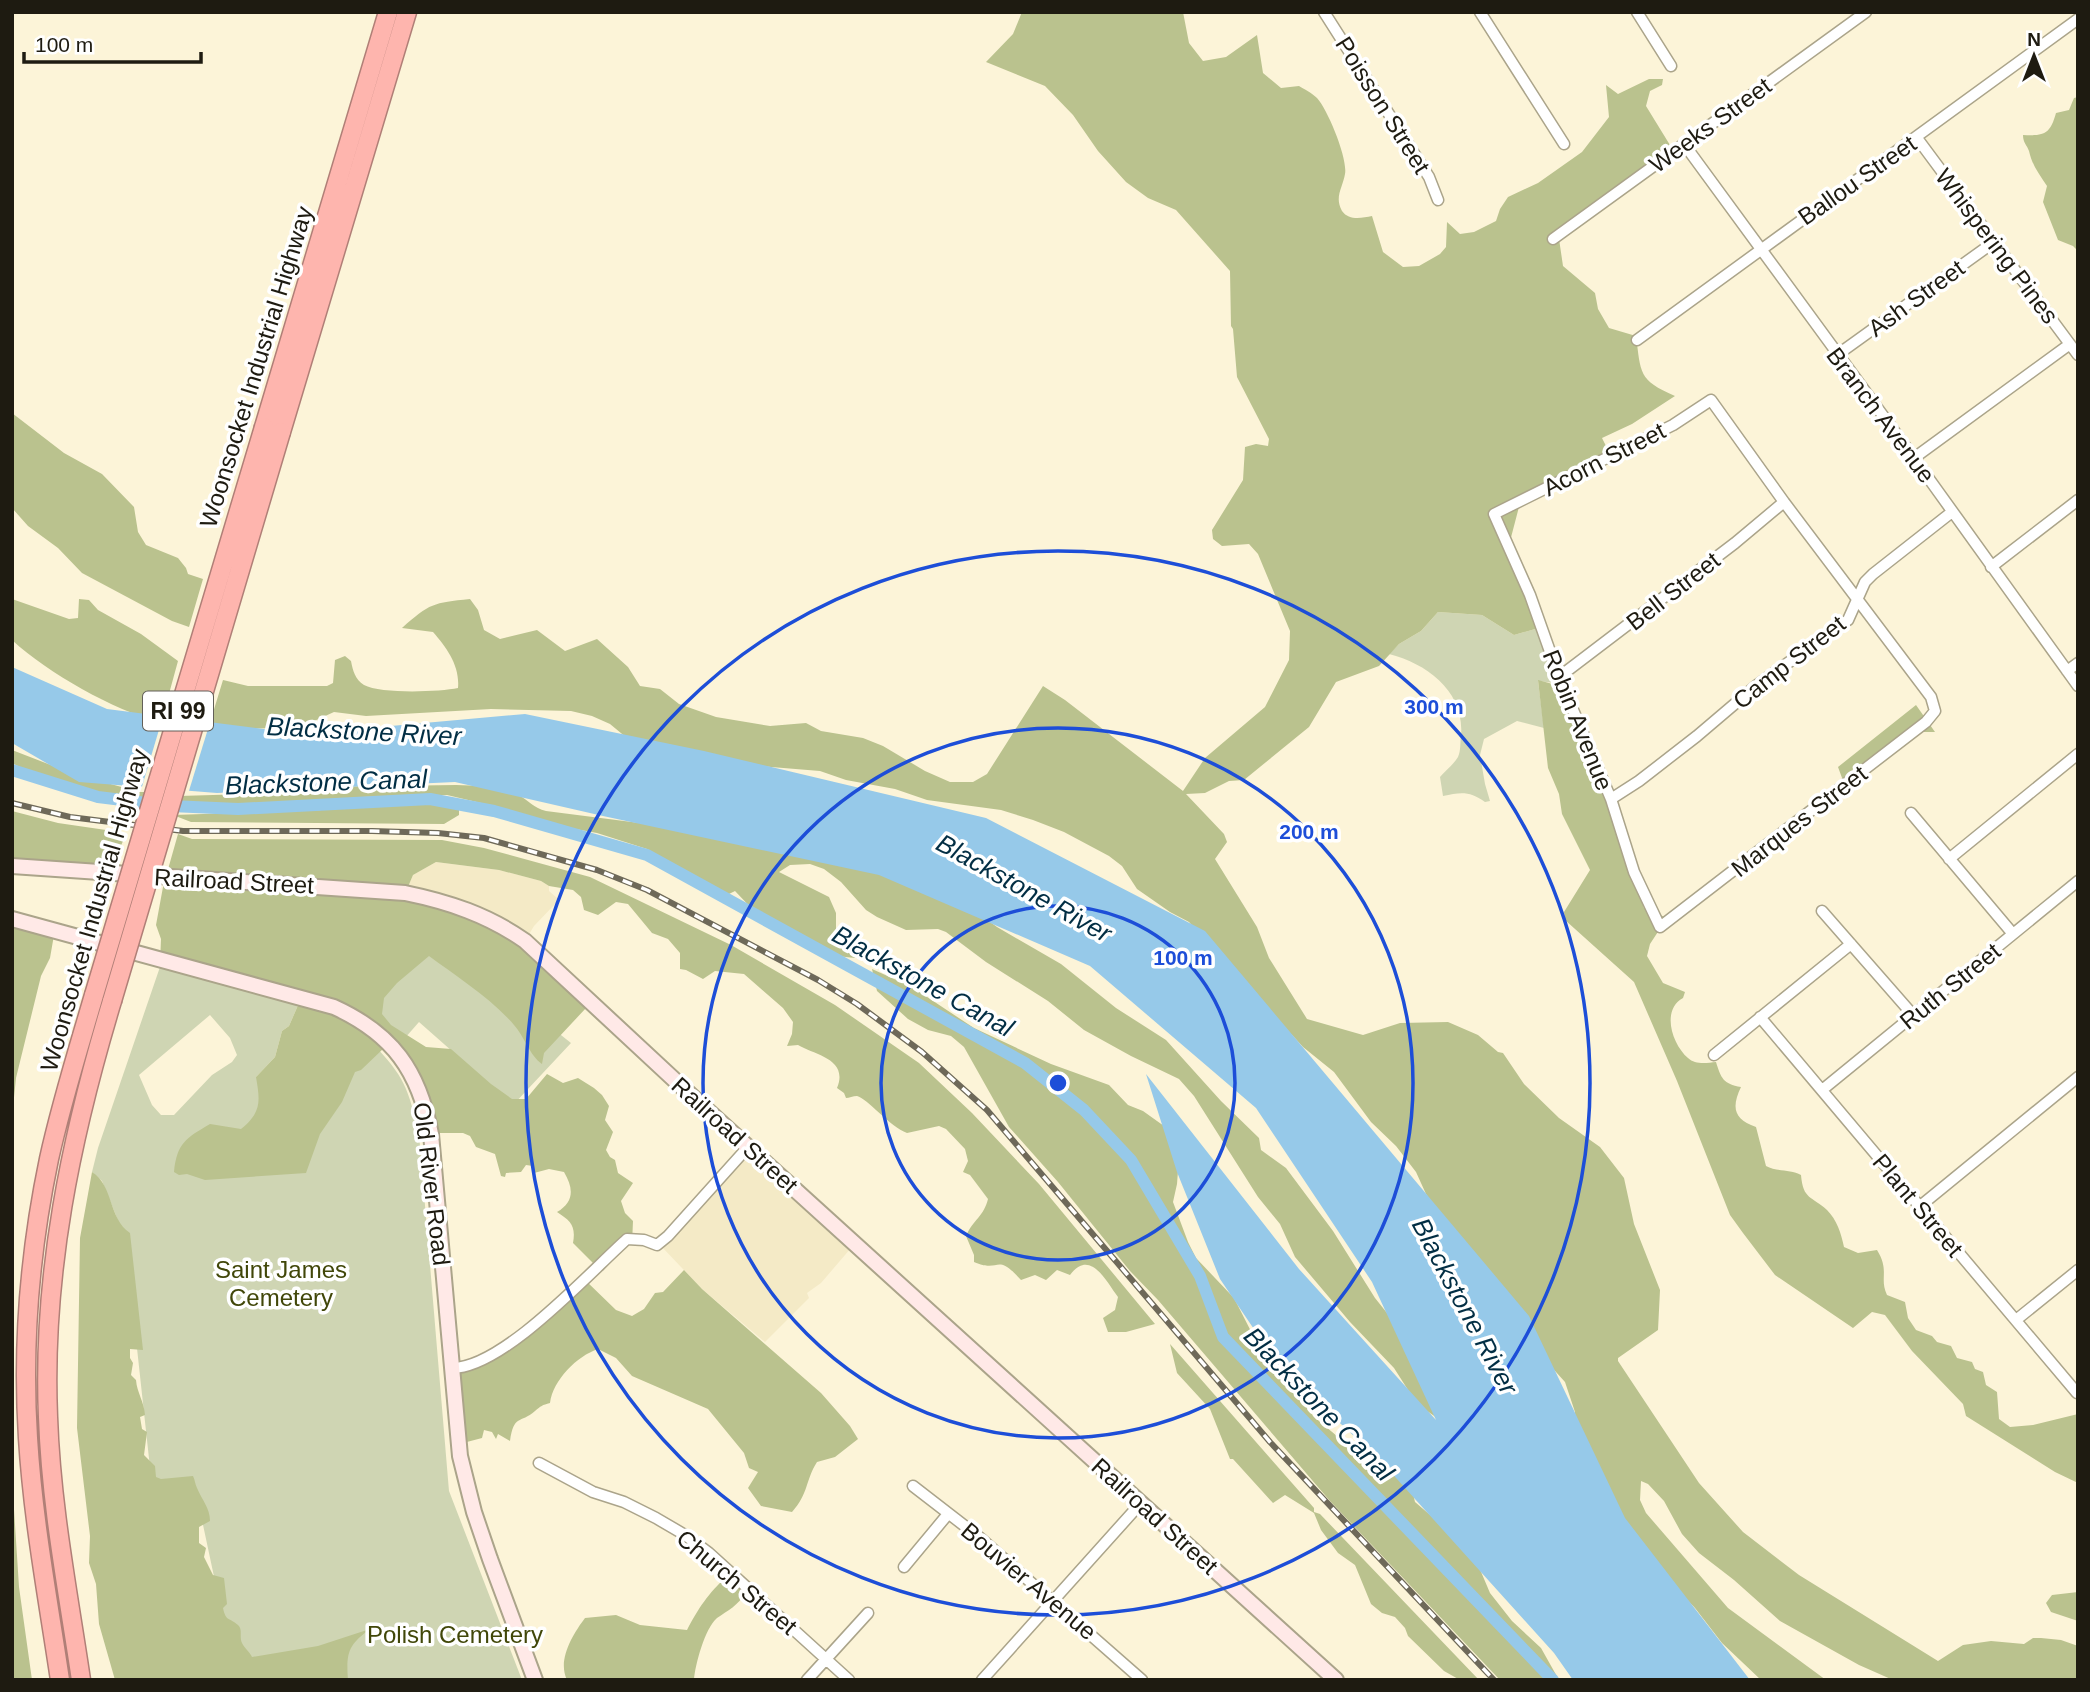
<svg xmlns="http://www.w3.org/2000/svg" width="2090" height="1692" font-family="Arial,sans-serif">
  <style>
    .built { fill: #f4eac6 }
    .green { fill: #cfd5b3; fill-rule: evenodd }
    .forest { fill: #bac28e }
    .water { fill: #96c9e9 }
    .pier { fill: #fcf4d8 }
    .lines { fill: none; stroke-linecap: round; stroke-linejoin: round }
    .canal { stroke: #96c9e9; stroke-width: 12 }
    .street-casing { stroke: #aba48a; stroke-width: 13 }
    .secondary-casing { stroke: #aba48a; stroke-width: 18 }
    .highway-casing { stroke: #b07f77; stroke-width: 21 }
    .street { stroke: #fff; stroke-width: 10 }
    .secondary { stroke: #ffe9e7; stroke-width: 14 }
    .highway { stroke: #feb5ae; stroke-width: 18 }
    .rail-casing { stroke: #6e6959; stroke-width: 6 }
    .rail { stroke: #fff; stroke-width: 3.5; stroke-dasharray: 10; stroke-linecap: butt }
    .highway-bridge-casing { stroke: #b07f77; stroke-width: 21; stroke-linecap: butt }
    .highway-bridge { stroke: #feb5ae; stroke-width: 18 }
    .ring { fill: none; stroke: #1d4ed8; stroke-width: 3.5 }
    .labels { text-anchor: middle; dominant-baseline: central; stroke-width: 7; stroke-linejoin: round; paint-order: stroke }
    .shield { fill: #fff; stroke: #625f58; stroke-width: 2 }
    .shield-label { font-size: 23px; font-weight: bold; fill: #1e1b11 }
    .street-label { font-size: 24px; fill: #1e1b11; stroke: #fff }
    .park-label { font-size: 24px; fill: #414709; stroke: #fff }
    .water-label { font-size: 26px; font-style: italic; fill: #022e44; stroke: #fff }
    .centre { fill: #1d4ed8; stroke: #fff; stroke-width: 3.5 }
    .ring-label { font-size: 21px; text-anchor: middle; font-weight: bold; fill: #1d4ed8; stroke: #fff; stroke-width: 7; stroke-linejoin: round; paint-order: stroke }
  </style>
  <rect width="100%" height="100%" fill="#fcf4d8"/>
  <path class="built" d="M436 862 499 870 541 881 549 886V891L557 898 556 903 534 926 522 946 405 894 413 875Z
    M747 1152 851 1248 821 1283 807 1293 809 1298 765 1342 702 1289 661 1246Z"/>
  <path class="green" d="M1438 612 1482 615 1514 635 1542 627 1563 684 1538 681 1544 728 1517 721 1484 739 1480 755 1485 784 1490 801 1485 802C1470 791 1461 792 1443 796L1440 777C1445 771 1454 764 1458 757 1461 751 1460 742 1461 736 1465 692 1428 664 1389 654L1399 644 1421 631Z
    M429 930 571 1043 513 1105 419 1022 405 1038 365 1006Z
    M161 964 299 1003 289 1026 282 1031 275 1057 256 1077 372 1043C405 1077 408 1088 419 1134L449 1491 522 1680H236L199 1506 152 1486 125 1238 102 1181 92 1172 98 1148ZM210 1015 230 1038 237 1055 232 1062 212 1075 174 1115H161L152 1105 139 1075Z"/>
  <path class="forest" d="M1022 12H1183L1189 43 1203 61 1226 57 1257 35 1263 73 1281 88 1299 86C1304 89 1312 93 1317 98 1328 110 1348 159 1345 174 1343 187 1334 197 1342 211 1349 221 1362 218 1372 216L1383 252 1403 267 1419 266 1440 254 1446 247 1447 222 1460 234 1474 232 1496 221 1500 209 1508 197 1538 183 1582 152 1609 117 1606 85 1618 94 1649 79H1663L1662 85 1650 91 1646 106 1673 150 1558 232 1563 266 1595 293 1598 309 1609 328 1636 336C1641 373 1638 380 1675 396L1632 424 1602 438 1609 452 1520 503 1508 549 1542 627 1514 635 1482 615 1438 612 1421 631 1399 644 1379 666 1336 682 1309 727 1244 780 1229 781 1205 793 1186 794 1224 834 1227 842 1215 859 1257 927 1269 958 1307 1019 1363 1035 1400 1023 1448 1022 1478 1035 1498 1052 1503 1053 1524 1084 1559 1118 1600 1147 1624 1178 1634 1224 1660 1290 1658 1330 1618 1358V1361L1699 1483 1743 1532 1799 1575 1938 1661 1963 1645 1991 1641 2024 1644 2033 1638H2041L2061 1640 2078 1646V1680H1893L1859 1665 1780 1621 1734 1580 1699 1553 1682 1534 1664 1501 1648 1484 1641 1481 1640 1500 1646 1513 1728 1608 1826 1680H1761L1722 1643 1695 1608 1642 1552 1576 1451 1575 1412 1565 1382 1538 1352 1426 1194 1416 1172 1396 1146 1371 1122 1334 1072 1303 1047 1189 922 1170 912 1137 889 1122 866 1109 856 1064 832 1033 820 1001 810 927 800 895 789 846 780 820 771 748 765 633 743 610 724 592 716 571 711 491 709 366 716 334 712 312 722 283 728 208 729 223 680 248 686H327L333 683 335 660 345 656 351 661C353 671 355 679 364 685 380 694 439 692 458 688 460 666 447 648 433 632L402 628C430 603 433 603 470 599L478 610 484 630 500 639 537 630 565 651 597 639 628 667 640 686 660 689 679 704 716 717 770 726 806 723 821 731 863 738 883 746 925 771 950 782H973L987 774 1043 686 1065 700 1183 791 1205 758 1265 707 1289 660 1290 631 1258 554 1249 544 1222 546 1213 539 1212 530 1243 480 1245 447 1256 444 1268 446 1269 439 1237 377 1233 329 1231 326 1230 271 1176 210 1148 198 1126 182 1098 151 1073 115 1045 86 986 62 1013 34Z
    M2078 97V251L2073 246 2058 240 2043 202 2047 186C2039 174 2032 165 2029 151 2027 145 2023 143 2023 135 2045 136 2050 134 2056 113L2069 110 2074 98Z
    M12 413 64 453 102 474 134 507 138 532 146 545 178 558 186 568 188 574 203 579 189 627 172 621 82 573 58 548 28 526 12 508Z
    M12 599 69 619 78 618 79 599 89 600 98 610 141 634 178 661 161 723C112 709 49 674 12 640Z
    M1538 680 1560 686 1607 800 1644 908 1667 918 1650 944 1647 956 1663 983 1685 992 1683 998C1661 1010 1672 1044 1688 1058 1695 1065 1707 1063 1716 1062 1721 1078 1723 1084 1741 1087 1731 1108 1734 1119 1756 1127L1766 1166C1777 1172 1791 1169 1801 1175 1803 1200 1812 1196 1827 1210 1837 1220 1841 1233 1844 1247L1858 1253 1877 1250C1890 1271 1879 1278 1887 1295L1905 1302 1908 1318 1916 1330 1932 1336 1937 1342 1951 1346 1957 1358 1972 1362 1975 1369 1983 1372 1986 1385 1997 1392 1999 1419 2010 1427 2033 1425 2078 1414V1483L2055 1472 1966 1416 1963 1404 1912 1351 1885 1315 1872 1312 1853 1328 1775 1275 1743 1233 1730 1215 1677 1081 1634 982 1565 920 1564 912 1590 870 1562 814 1559 794 1548 768Z
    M1916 705 1935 732H1915L1845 786 1838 767Z
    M12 750 74 774 140 792H151L150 801C103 795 55 786 12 763Z
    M456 785C477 786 499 784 517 794 528 800 534 808 546 811L663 826 784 836 960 900 997 927 1061 964 1116 1008 1166 1040 1221 1101 1259 1138 1261 1150 1286 1168 1333 1231 1375 1298 1407 1338 1440 1420 1417 1404 1394 1368 1350 1322 1295 1257 1280 1224 1258 1197 1194 1096 1179 1079 1131 1056 1084 1030 1048 1001 986 962 946 932 938 929 906 930 877 917 866 910 841 882 824 869 810 864 790 865 779 872 829 897 836 913V936L845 948 856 958 826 955 756 913 735 891 721 898 711 885 647 849 597 833 559 826 502 808 447 795 362 797 296 803 174 804 179 796 284 793 315 787Z
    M440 803 459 809V815L444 824 191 822 173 815 322 810 362 804Z
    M12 811 58 823 106 830 115 838 123 841 109 874 12 871Z
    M178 834 192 839 442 840 484 848 590 877 731 945 835 1005 919 1063 972 1113 1039 1184 1155 1324 1126 1332H1108L1103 1318 1115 1310 1118 1297C1106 1281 1090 1248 1070 1275L1057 1270 1046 1280 1035 1275 1021 1280C995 1251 1001 1274 974 1262V1255L966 1236C973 1220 984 1216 988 1199L970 1175 963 1172 968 1161 965 1149 946 1129 939 1126 907 1133C890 1127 867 1098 857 1096 853 1096 849 1098 846 1098L844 1093 837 1088C849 1059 815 1055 798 1045L787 1046 792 1034 793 1022 783 1008 744 974 715 971 703 979 686 970 680 969V953L668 939 652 933 628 904 616 902 598 915 584 910 581 897 573 890 549 886 541 881 499 870 436 862 413 875 405 894C445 907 488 919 522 946 545 964 565 985 586 1004V1008L544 1053 542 1064C530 1056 524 1036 514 1025 492 999 456 976 429 956L397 983 384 998 382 1014 391 1025 426 1047 451 1049 491 1084 512 1099H526L547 1074 563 1083 578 1078 594 1088 602 1095 609 1106 605 1120 613 1132 606 1150 610 1157 615 1160 618 1173 633 1183 621 1201 625 1213 633 1221 632 1244 624 1246 594 1264 573 1243C576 1226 571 1221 557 1212 574 1202 574 1189 564 1172L549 1169 534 1173 533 1166 526 1165 521 1172 506 1173 505 1177 501 1176 495 1154 476 1147 470 1136 463 1133H426C418 1102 408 1069 383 1049L361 1070 355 1072 342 1102 320 1134 306 1173 205 1180 187 1174 179 1175 174 1172C177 1143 186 1138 210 1124L241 1129C262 1112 260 1101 256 1077L275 1057 282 1031 289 1026 299 1003 160 963 161 939 156 925 163 887Z
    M12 924 54 935 50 958 41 976 16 1078 12 1117Z
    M872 969 912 987 974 1028 1051 1064 1109 1085 1128 1105 1143 1111 1171 1131 1180 1145 1177 1184 1173 1202 1188 1242 1196 1258 1234 1298 1260 1349 1292 1384 1313 1416 1350 1447 1403 1471 1410 1481 1415 1502 1451 1533 1476 1560 1490 1593 1512 1621 1541 1648 1559 1680H1500L1330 1501 1158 1300 1130 1271 1058 1182 1009 1127 964 1047 951 1036 928 1030 908 1019 877 991Z
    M92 1172C114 1186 108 1218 130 1233L143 1350 130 1349V1358L133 1363 131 1375 136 1380C137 1393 144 1401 145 1415L140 1417 142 1429 147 1432 144 1455 155 1466 156 1477 161 1479 193 1476C195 1480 195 1484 197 1488 202 1500 210 1508 210 1521L199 1527V1543L206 1548 204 1557 213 1575 224 1578 227 1604 223 1608C226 1622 229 1617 238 1625 243 1629 239 1637 242 1643 244 1648 250 1652 252 1657L318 1646 370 1629C348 1645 346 1653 348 1680H115L99 1624 96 1584 89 1563 90 1536 77 1428 80 1238Z
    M684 1270 702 1289 821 1393 850 1426 858 1439 835 1457 817 1462C805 1481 809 1493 792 1512L761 1506 748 1488 758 1472 749 1468 744 1453 708 1409 632 1376 616 1358 598 1349C577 1356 553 1380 550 1403 542 1405 541 1406 535 1411 520 1424 514 1414 510 1441L498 1434 496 1439 492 1432 484 1430 482 1438 463 1443 452 1368 509 1344 584 1279 616 1310 632 1316 644 1309 655 1293 663 1292Z
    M1170 1344 1314 1508V1512L1320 1514 1479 1680H1460L1444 1671 1408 1636 1405 1628 1395 1617 1382 1613 1371 1604 1355 1565 1338 1553 1321 1530 1314 1513 1285 1495 1273 1503 1233 1459H1230L1210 1409 1177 1373Z
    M12 1478 19 1587 32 1680H12Z
    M727 1576 745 1593C739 1605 727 1611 717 1618 705 1628 695 1665 694 1680H567C557 1660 573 1634 585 1618L616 1615 640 1625 687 1630C699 1607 708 1594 727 1576Z
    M2078 1592V1621L2051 1612 2046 1603 2052 1595Z"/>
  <path class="water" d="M12 667 107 709 302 734 525 714 704 751 986 818 1205 931 1529 1316 1625 1518 1750 1680H1573L1554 1653 1378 1458 1281 1369 1220 1279 1177 1172 1146 1074 1299 1269 1436 1420 1372 1282 1256 1108 1090 966 879 875 603 816 455 782 217 793 79 782 12 743Z"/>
  <path class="pier" d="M164 713 211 719 188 794 141 790Z"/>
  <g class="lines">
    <path class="canal" d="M12 770 98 797 171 806 238 809 430 799 494 811 647 855 1025 1063 1084 1110 1131 1160 1200 1276 1223 1337 1553 1680"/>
    <g class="street-casing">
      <path id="street" d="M1324 12 1429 177 1438 200
        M1480 12 1564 144
        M1637 12 1671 66
        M1917 138 2078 355
        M1684 144 1914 458 2078 686
        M1553 239 1866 12
        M1637 340 2078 19
        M1837 355 1994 242
        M1711 400 1784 502 1931 697 1935 711 1926 722 1660 927 1634 872 1611 799 1559 677 1530 595 1494 514 1673 425Z
        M1914 458 2070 344
        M1991 567 2078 500
        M2067 671 2078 663
        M1559 677 1735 543 1784 502
        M1611 799 1639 781 1697 736 1757 685 1848 620 1865 582 1873 574 1952 512
        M1911 813 2013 934
        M1949 859 2078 754
        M1822 911 1913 1015
        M1760 1017 2077 1393
        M1714 1055 1851 944
        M1822 1090 2078 881
        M1919 1207 2078 1077
        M2016 1320 2078 1270
        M452 1368C503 1368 588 1274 627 1239L644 1240 657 1245 668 1236 748 1147
        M539 1463 593 1492 624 1502 656 1518 685 1535 709 1553 849 1680
        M913 1486 979 1537 1142 1680
        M904 1567 948 1514
        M807 1680 868 1613
        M982 1680 1140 1504"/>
    </g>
    <g class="secondary-casing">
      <path id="secondary" d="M12 866 405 893C449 902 488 915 525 941L695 1099 1336 1680
        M12 919 334 1007C393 1034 419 1071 431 1134L460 1456 474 1512 490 1559 535 1680"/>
    </g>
    <g class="highway-casing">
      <path id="highway" d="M264 427 388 12
        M281 432 407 12
        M60 1680C48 1599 33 1520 28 1438 22 1345 30 1250 49 1159 61 1104 78 1050 94 995
        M81 1680C68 1592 51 1506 48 1417 42 1274 71 1137 112 1001"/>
    </g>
    <use href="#street" class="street"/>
    <use href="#secondary" class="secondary"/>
    <use href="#highway" class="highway"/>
    <g class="rail-casing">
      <path id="rail" d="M12 803 70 817 183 831H372L438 833 484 838 597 870 647 890 818 980 857 1004 922 1052 987 1110 1270 1442 1494 1680"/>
    </g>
    <use href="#rail" class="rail"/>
    <g class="highway-bridge-casing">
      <path id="highway-bridge" d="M94 995 264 427
        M112 1001 281 432"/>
    </g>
    <use href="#highway-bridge" class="highway-bridge"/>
  </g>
  <g class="ring">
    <circle cx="1058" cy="1083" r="177"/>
    <circle cx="1058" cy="1083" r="355"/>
    <circle cx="1058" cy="1083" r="532"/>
  </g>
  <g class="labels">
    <rect class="shield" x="143" y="691.5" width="70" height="39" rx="5"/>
    <g class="shield-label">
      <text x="178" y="711">RI 99</text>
    </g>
    <g class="street-label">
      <text transform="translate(1383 105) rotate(58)">Poisson Street</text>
      <text transform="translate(1710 125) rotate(-36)">Weeks Street</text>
      <text transform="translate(1857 180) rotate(-35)">Ballou Street</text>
      <text transform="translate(1997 246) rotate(53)">Whispering Pines</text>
      <text transform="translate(1916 298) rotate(-36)">Ash Street</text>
      <text transform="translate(256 367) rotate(-73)">Woonsocket Industrial Highway</text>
      <text transform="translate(1881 415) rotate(53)">Branch Avenue</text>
      <text transform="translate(1604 459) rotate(-27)">Acorn Street</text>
      <text transform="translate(1673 591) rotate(-38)">Bell Street</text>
      <text transform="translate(1789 662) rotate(-38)">Camp Street</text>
      <text transform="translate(1578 720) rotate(68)">Robin Avenue</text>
      <text transform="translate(1799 821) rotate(-38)">Marques Street</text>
      <text transform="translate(234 881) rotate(3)">Railroad Street</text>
      <text transform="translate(94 910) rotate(-74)">Woonsocket Industrial Highway</text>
      <text transform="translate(1950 986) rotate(-39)">Ruth Street</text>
      <text transform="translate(735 1135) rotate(42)">Railroad Street</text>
      <text transform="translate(432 1184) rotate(83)">Old River Road</text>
      <text transform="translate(1918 1205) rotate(50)">Plant Street</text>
      <text transform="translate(1155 1516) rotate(42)">Railroad Street</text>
      <text transform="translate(1029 1581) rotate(40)">Bouvier Avenue</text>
      <text transform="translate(737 1582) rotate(40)">Church Street</text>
    </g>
    <g class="park-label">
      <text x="281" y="1269">Saint James<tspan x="281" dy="28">Cemetery</tspan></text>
      <text x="455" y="1634">Polish Cemetery</text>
    </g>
    <g class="water-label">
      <text transform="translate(364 731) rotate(3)">Blackstone River</text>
      <text transform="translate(326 782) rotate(-2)">Blackstone Canal</text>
      <text transform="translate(1024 888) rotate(29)">Blackstone River</text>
      <text transform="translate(923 981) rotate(29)">Blackstone Canal</text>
      <text transform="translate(1465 1306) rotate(62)">Blackstone River</text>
      <text transform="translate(1319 1404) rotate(46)">Blackstone Canal</text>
    </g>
  </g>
  <circle cx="1058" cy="1083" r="10" class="centre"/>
  <g class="ring-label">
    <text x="1434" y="714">300 m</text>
    <text x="1309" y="839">200 m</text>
    <text x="1183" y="965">100 m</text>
  </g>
  <rect width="2090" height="1692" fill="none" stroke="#1e1b11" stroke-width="28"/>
  <g transform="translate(2034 56)" stroke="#ffffff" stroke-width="5" paint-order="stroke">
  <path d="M0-5L12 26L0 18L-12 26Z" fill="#1e1b11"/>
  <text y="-10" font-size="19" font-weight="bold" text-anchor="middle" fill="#1e1b11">N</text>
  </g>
  <path d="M24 52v10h177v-10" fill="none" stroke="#1e1b11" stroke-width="3.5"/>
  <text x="35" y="52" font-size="21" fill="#1e1b11" stroke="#ffffff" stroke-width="5" paint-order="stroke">100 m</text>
</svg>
